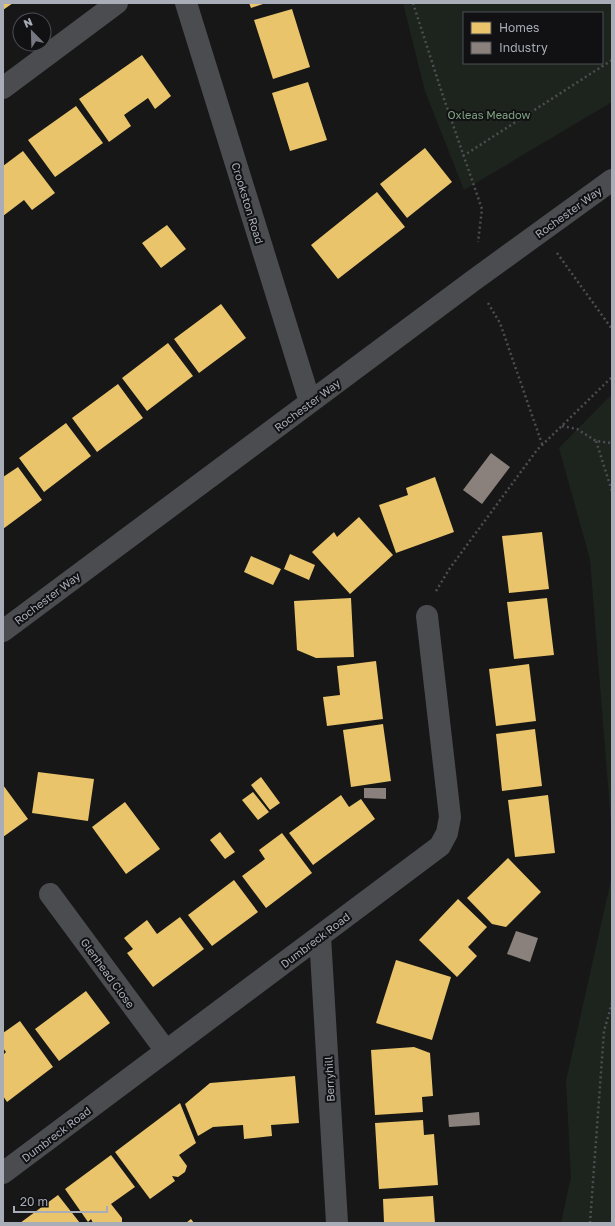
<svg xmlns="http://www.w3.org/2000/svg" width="615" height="1226" font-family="'Golos Text',sans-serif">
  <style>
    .green { fill: #1d241e; fill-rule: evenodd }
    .homes { fill: #e9c46a }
    .industry { fill: #8a817c }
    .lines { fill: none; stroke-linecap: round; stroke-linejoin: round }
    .path { stroke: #4d4e52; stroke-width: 2.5; stroke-dasharray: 2 3; stroke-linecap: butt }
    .minor { stroke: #4b4c50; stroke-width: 22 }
    .labels { text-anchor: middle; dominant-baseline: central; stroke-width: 4; stroke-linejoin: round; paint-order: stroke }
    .park-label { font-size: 11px; fill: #7fa381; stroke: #111113 }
    .street-label { font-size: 11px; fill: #a8adb8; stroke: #111113 }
  </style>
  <rect width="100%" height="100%" fill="#171717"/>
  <path class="green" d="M403 3H612V102L464 190 425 91ZM464 13H602V63H464Z
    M612 394V836L590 559 559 448Z
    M612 875V1223H561L571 1177 566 1081Z"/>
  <path class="homes" d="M3 3H13L3 10Z
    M249 3H266L251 8Z
    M292 9 310 67 273 79 254 20Z
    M142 55 171 96 155 109 148 98 124 115 131 126 109 142 79 99Z
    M308 82 327 140 290 151 272 93Z
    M76 106 103 143 55 177 28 140Z
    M425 148 452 182 407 218 380 184Z
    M23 151 55 193 32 210 24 200 3 216V166Z
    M377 192 405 227 338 279 311 245Z
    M167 225 186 249 161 268 142 243Z
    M221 304 246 338 199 373 174 339Z
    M168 343 193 376 147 411 122 378Z
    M118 384 143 418 97 452 72 418Z
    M66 423 91 456 44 492 19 458Z
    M18 467 42 500 3 529V477Z
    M435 477 454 532 396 553 379 505 408 495 406 488Z
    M359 517 393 555 350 594 312 552 334 532 337 537Z
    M542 532 549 589 509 593 502 536Z
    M290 554 315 565 309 580 284 569Z
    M251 556 281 569 273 585 244 572Z
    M351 598 354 657 316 658 297 650 294 601Z
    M547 598 554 655 514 659 507 602Z
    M376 661 383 719 327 726 323 697 340 695 337 666Z
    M529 664 536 721 496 726 489 669Z
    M383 724 391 781 351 787 343 730Z
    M535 729 542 786 502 791 496 734Z
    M38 772 94 779 88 821 32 813Z
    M261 777 280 803 270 810 251 785Z
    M3 785 28 819 3 837Z
    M253 792 269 812 258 820 242 800Z
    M341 795 349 807 361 799 375 819 313 865 289 833Z
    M548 795 555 853 515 857 508 800Z
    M125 802 160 849 126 874 92 827Z
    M220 832 235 852 225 859 210 840Z
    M282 833 312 873 266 908 242 876 265 859 259 850Z
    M508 858 541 892 506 927 492 924 467 898Z
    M234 880 258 912 212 946 188 915Z
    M458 899 487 927 468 947 477 956 457 977 419 940Z
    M180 917 204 949 153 987 127 953 133 949 124 938 147 920 157 934Z
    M396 960 451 977 432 1040 376 1023Z
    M86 991 110 1023 59 1061 35 1029Z
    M20 1021 53 1067 7 1102 3 1096V1055L6 1052 3 1048V1033Z
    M414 1047 430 1053 433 1096 422 1097 423 1112 375 1115 371 1050Z
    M295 1076 299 1123 271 1125 272 1136 244 1139 243 1125 213 1127 198 1136 185 1104 210 1083Z
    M180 1103 196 1143 179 1155 187 1166 185 1172 178 1177 172 1176 175 1181 150 1199 115 1152Z
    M423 1120 424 1135 434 1134 438 1185 379 1189 375 1123Z
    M111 1155 135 1187 111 1204 122 1218V1223H93L91 1219 88 1222 65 1189Z
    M58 1195 80 1223H20L35 1212Z
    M433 1196 435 1223H384L383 1199Z
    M191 1219 194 1223H186Z"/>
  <path class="industry" d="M491 453 510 467 482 504 463 490Z
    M364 788H386V799L364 798Z
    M516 931 538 938 530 962 507 954Z
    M479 1112 480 1125 449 1127 448 1115Z"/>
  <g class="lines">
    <path class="path" d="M413 3 442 93 482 209 478 242
      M463 156 612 60
      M557 253 612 329
      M488 303 500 323 542 444
      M562 426 577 429 596 441 612 443
      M596 441 612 491
      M436 591 450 568 537 450 612 377
      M590 1223 604 1031 612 1003"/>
    <path class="minor" d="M186 3 310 402
      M3 88 117 3
      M3 631 474 280 612 180
      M50 894 166 1051
      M320 936 337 1223
      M3 1173 440 846 447 833 450 817 427 616"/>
  </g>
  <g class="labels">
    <g class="park-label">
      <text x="489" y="114">Oxleas Meadow</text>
    </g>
    <g class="street-label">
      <text transform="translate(248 203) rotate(73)">Crookston Road</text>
      <text transform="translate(568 212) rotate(-36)">Rochester Way</text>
      <text transform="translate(307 405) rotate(-37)">Rochester Way</text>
      <text transform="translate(47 598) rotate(-37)">Rochester Way</text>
      <text transform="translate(315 940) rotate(-37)">Dumbreck Road</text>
      <text transform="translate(108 973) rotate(54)">Glenhead Close</text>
      <text transform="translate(329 1079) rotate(-93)">Berryhill</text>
      <text transform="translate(56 1134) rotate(-37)">Dumbreck Road</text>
    </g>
  </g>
  <rect width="615" height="1226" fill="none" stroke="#a8adb8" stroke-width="8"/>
  <rect x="463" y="12" width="140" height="52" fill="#111113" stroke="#4d4f55"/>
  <rect x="471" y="22" width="20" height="12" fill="#e9c46a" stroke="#4d4f55"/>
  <text x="499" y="32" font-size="12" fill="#a8adb8">Homes</text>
  <rect x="471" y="42" width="20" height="12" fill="#8a817c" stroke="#4d4f55"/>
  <text x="499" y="52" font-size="12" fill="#a8adb8">Industry</text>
  <g transform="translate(32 32) rotate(337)"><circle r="19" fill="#111113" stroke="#4d4f55"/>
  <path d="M0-3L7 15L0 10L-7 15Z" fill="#757880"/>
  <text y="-6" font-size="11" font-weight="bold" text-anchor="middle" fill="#a8adb8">N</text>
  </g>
  <path d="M14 1206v6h93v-6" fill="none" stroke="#a8adb8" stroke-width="2"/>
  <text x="20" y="1206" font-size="12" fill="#a8adb8" stroke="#111113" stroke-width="3" paint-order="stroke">20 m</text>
</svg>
